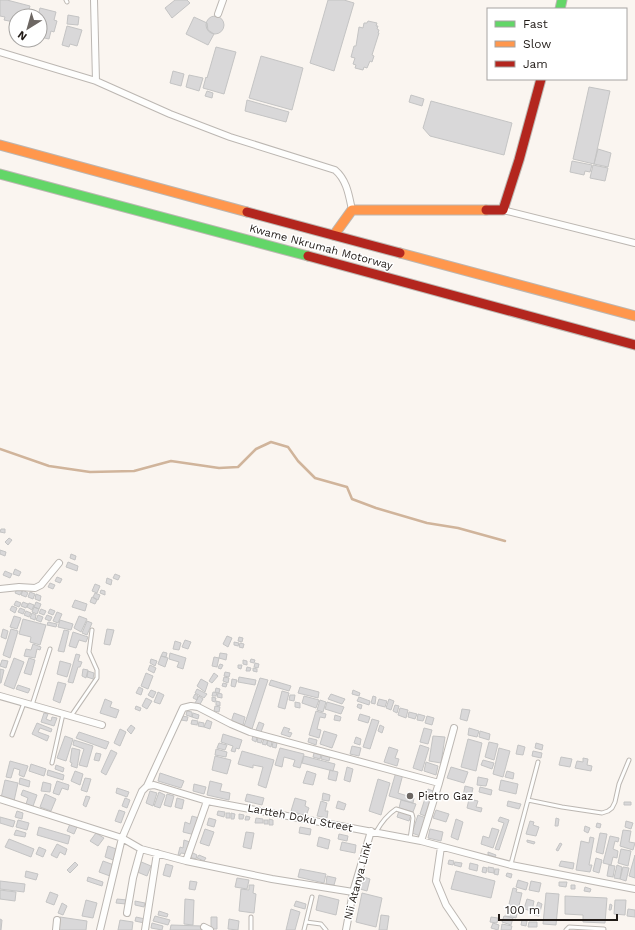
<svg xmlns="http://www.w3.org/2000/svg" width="635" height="930" font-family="'Work Sans',sans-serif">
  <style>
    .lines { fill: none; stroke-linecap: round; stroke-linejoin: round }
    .stream { stroke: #d0b49b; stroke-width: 2.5 }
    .building { fill: #d9d8d9; stroke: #c4c4c4 }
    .lane-casing { stroke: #bcb7b2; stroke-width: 5 }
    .street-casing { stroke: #bcb7b2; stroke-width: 8 }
    .fast-casing { stroke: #bcb7b2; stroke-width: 11 }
    .slow-casing { stroke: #bcb7b2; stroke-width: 11 }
    .jam-casing { stroke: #bcb7b2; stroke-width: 11 }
    .lane { stroke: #fefefd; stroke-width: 3 }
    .street { stroke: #fefefd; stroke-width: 6 }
    .fast { stroke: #63d668; stroke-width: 9 }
    .slow { stroke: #ff974d; stroke-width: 9 }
    .jam { stroke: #b3261e; stroke-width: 9 }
    .poi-dot { fill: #6d6763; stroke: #fff; stroke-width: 1.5 }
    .labels { text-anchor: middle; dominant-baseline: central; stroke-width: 3; stroke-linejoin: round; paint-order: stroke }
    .street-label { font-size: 11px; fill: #211b17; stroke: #fff }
    .poi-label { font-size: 11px; fill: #211b17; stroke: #fff; text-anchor: start }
  </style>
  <rect width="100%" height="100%" fill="#faf5f0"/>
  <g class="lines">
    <path class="stream" d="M0 449 49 466 90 472 134 471 171 461 219 468 238 467 256 449 271 442 288 447 298 461 315 478 347 487 352 499 376 508 427 523 458 528 505 541"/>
  </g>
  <path class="building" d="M0 0H7L30 6 27 16H16V19H14V22L4 20 5 17 0 16Z
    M175 0H187L190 3 172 18 165 8Z
    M328 0H344L354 3 334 71 310 63Z
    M40 8 56 12 54 20 57 21 54 32 51 31 49 39 40 37V16H35H38Z
    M68 15 79 17 78 25 67 24Z
    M206 25a9 9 0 1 1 18 0a9 9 0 1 1-18 0Z
    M194 17 207 23 208 30 214 34 208 45 186 34Z
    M368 21 377 23 376 26H378L377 29 379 30 378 33H379L372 55 374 56 372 62 370 61 367 68 364 67 363 70 355 68 356 65 353 64 355 58 351 57 354 46H356L359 27 363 28 364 23H367Z
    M67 26 82 30 77 46 70 44 69 47 62 45Z
    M216 47 236 52 224 94 203 88 206 77 207 78Z
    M261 56 303 68 292 110 249 98Z
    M173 71 184 74 181 86 170 83Z
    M189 75 203 78 199 91 186 87Z
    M589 87 610 91 594 164 573 159Z
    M207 91 213 93 212 98 205 96Z
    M411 95 424 99 422 106 409 102Z
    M247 100 289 112 286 122 245 111Z
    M431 101 512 123 504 155 430 136 423 128Z
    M598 149 611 153 608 167 594 164Z
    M572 161 592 165 590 172 585 171 584 175 570 172Z
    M593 165 608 168 605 181 590 178Z
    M1 529H5V533L0 532Z
    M9 538 12 540 8 545 5 542Z
    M0 550 6 552 5 556 0 554Z
    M71 554 76 556 75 560 70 558Z
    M68 562 78 566 77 571 66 567Z
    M15 569 21 572 19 576 13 574Z
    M5 571 12 574 10 578 3 575Z
    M115 574 120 576 118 580 113 578Z
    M57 577 62 579 60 583 55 581Z
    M107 578 112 580 111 585 106 583Z
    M50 583 55 585 53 589 48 587Z
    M95 584 100 586 97 593 92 591Z
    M17 589 22 591 20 595 15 593Z
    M23 590 28 593 26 597 21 595Z
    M101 590 105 591V595L100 593Z
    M30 592 35 594 33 599 28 597Z
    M95 593 100 595 98 600 93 597Z
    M36 594 41 596 40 601 35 599Z
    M92 597 97 600 95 604 90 602Z
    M75 600 87 604 85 611 72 607Z
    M16 601 21 603 19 607 14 605Z
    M23 602 28 604 26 608 21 606Z
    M36 602 41 604 39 609 34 607Z
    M29 603 34 605 32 610 27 607Z
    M12 606 17 608 15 613 10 610Z
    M34 607 39 609 37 614 32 612Z
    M20 608 25 610 23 614 18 612Z
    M41 609 46 611 44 615 39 613Z
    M50 609 55 611 53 615 48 613Z
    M26 611 31 613 29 617 24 615Z
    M57 612 62 614 58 623 53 621Z
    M32 613 36 615 35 620 30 618Z
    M38 615 43 617 41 622 36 620Z
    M47 615 52 617 50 621 45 619Z
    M14 616 21 618 17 629 10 627Z
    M79 616 87 619 81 632 74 628Z
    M23 619 46 625 40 645 30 642 31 637 19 634Z
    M60 620 73 624 71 630 58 627Z
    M87 621 92 623 87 635 82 633Z
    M48 622 57 624 56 627 47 625Z
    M3 629 8 631 6 639 1 637Z
    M11 629 18 631 10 658 3 655Z
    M107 629 114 630 110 645 104 644Z
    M64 630 69 631 64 652 58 651Z
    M73 632 88 637 86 642 79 640 76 648 69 646Z
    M227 636 232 638 228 647 223 644Z
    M239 637 243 638 242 642 238 641Z
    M185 640 191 642 188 649 182 647Z
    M175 641 181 643 179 650 173 649Z
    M234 642 239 643 238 646 234 645Z
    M240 643 244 644 243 648 239 647Z
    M33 644 41 647 40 650 37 649 35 658 24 656 26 649 31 650Z
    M163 652 167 653 166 657 161 656Z
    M170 653 186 658 183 669 177 667 179 662 169 659Z
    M220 653 227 654 226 660 219 658Z
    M76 654 80 655 78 661 82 662 80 667H78L73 683 68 682Z
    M161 656 168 658 165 667 158 664Z
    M214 657 219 658 217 667 212 666Z
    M14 658 24 662 14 689 4 685Z
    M29 658 35 660 31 675 24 673Z
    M151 659 157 661 155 666 150 663Z
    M251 659 255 660 254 663 250 662Z
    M2 660 8 661 6 668 0 666Z
    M243 660 247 661V665L243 664Z
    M60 661 71 664 67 677 57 674Z
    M255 663 259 664 258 668 254 667Z
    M220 664 223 665 221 669 218 668Z
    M150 665 156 668 154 673 148 670Z
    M238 665H242L241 669 238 668Z
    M247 667 251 668 250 671H246Z
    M253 668 257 669V672L253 671Z
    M0 669 4 670 1 683H0Z
    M83 669 88 670 86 678 82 676Z
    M88 671 94 673 93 679 87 677Z
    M225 672 230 673 229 677 224 676Z
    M146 673 153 676 148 689 141 686Z
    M214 673 218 676 212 683 209 681Z
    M224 677 229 678 228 683 223 681Z
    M239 677 256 680 255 685 238 682Z
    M260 678 268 680 252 729 244 726Z
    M201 679 208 683 205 692 197 686Z
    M232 679 237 680 235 687 231 686Z
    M271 680 291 686 289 691 269 685Z
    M58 682 66 684 60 703 53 700Z
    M223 683 227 684 226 687 222 686Z
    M18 685 30 689 28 693 16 689Z
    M139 687 143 689 141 695 136 693Z
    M300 687 319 692 318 698 298 693Z
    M216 688 220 689 219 693 215 692Z
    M197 689 207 694 204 698 195 693Z
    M151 690 156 692 153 698 148 695Z
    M353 690 360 693 359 696 352 694Z
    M282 691 289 693 285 709 278 707Z
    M158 692 164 695 160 704 154 702Z
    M213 692 217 693 216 696H212Z
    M218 693 222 694V698L217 697Z
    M195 694 198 696 197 700 193 698Z
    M331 694 345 699 342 704 328 699Z
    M290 695H295L294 701 289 700Z
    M199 696 203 699 199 706 195 703Z
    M304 696 319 700 316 708 302 703Z
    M373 696 376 697 375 704 371 703Z
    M212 697 216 698 215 702 212 701Z
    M359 697 370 701 369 705 357 701Z
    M146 698 152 701 147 709 142 706Z
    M105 699 112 702 110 707 119 710 116 718 100 713Z
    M379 699 387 701 385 707 377 705Z
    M389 699 394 701 391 710 386 708Z
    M320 700 326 702 323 712 317 710Z
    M216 701 220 702V706L216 705Z
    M295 702 300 703V708L295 707Z
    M327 702 344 707 341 714 325 709Z
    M358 704 362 705 361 709 357 707Z
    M395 705 399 706 397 713 393 711Z
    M136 706 141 708 140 711 135 709Z
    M215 706 220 707 219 712 214 711Z
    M400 708 408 710 406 718 398 715Z
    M462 709 470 710 467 721 460 719Z
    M187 711 192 712V717L186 715Z
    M316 711 326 714 325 718 320 717 317 729 321 730 319 738 309 735Z
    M409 712 417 714 415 719 408 717Z
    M44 713 48 714 46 719 51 721 52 717 57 718 54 726 41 722Z
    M193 713 199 715 198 719 192 717Z
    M234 713 245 717 243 725 231 722Z
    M360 714 370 717 368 723 358 720Z
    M418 714 425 716 423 721 417 720Z
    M335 715 341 717 340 721 334 720Z
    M182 716 188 717 187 721 181 720Z
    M427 716 434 718 432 725 425 723Z
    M372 719 379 721 370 749 363 747Z
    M192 720 198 721 197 725 191 724Z
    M207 720 212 722 210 729 204 727Z
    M199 722 204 723V727L198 726Z
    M259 722 264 724 261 732 256 730Z
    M37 723 52 729 51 732 40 728 38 732 49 736 47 741 32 734Z
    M131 725 135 728 131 734 127 730Z
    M380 725 384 727 382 733 378 731Z
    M284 727 290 729 288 732 292 733 290 737 281 734Z
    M424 728 432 730 428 744 420 742Z
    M469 728 479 731 477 737 468 735Z
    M120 729 126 732 120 746 114 743Z
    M324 731 337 735 332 748 320 744Z
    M480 731 490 734 489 740 479 737Z
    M79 732 109 742 106 749 76 738Z
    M223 734 242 740 239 749 236 748 235 752 231 751 233 746 221 742Z
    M253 735 257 737 256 742 252 740Z
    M65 736 73 739 66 761 57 758Z
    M433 736 445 737 441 763 429 761Z
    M258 737 263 738 261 743 257 742Z
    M356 737 361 739 360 745 354 743Z
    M309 738 317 740 316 745 308 742Z
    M264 739 268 740 266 745 262 744Z
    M468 739 482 743 476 771 461 767Z
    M74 740 93 746 87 767 79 765 84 749 73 745Z
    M268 740 272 742 271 747 267 745Z
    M273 742 277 743 276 748 272 747Z
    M489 742 498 744 494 760 485 757Z
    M219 743 227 745 225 750 217 748Z
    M536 743 543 745 542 750 535 748Z
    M420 745 429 748 422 771 413 768Z
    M518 745 525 747 523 755 516 754Z
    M352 746 361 748 359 756 350 754Z
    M389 747 398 750 395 758 399 759 397 766 384 762Z
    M72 748 80 750 77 768 71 766 72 763 70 762Z
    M280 748 304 754 300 768 293 766 295 760 284 757 282 767 275 765Z
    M499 748 510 751 503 777 493 774Z
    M216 749 227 752 226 757 215 755Z
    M111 750 117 753 106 775 101 772Z
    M242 751 274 760 266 788 258 785 263 767 253 765V768L238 764Z
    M533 751 542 753 541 758 532 756Z
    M96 753 101 754 99 761 94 760Z
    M314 753 321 755 320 759 313 757Z
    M322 755 330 757 329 761 321 759Z
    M215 756 231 760 227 774 212 770Z
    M304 756 335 764 333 771 302 763Z
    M561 757 572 759 570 767 559 765Z
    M583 758 588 759 587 765 592 766 591 771 575 768 577 761 583 762Z
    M483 760 494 763 492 769 481 765Z
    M10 761 28 766 24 777 19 775 20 770 14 768 11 778 6 777Z
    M426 762 438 766 436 775 424 771Z
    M31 764 46 769 44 776 29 771Z
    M56 765 64 768 63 772 55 769Z
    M347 767 353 769 350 782 344 780Z
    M451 767 468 772 464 783 447 778Z
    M48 770 64 775 63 780 47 775Z
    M330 770 338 772 336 781 328 779Z
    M75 771 83 774 80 785 71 781Z
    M307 771 316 774 313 785 303 783Z
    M507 771 514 773 513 779 505 777Z
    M396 772 403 774 398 793 414 798 413 803 389 796Z
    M160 773 184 781 181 788 158 781Z
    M478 777 488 779 486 786 477 785Z
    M20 778 30 781 29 787 19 784Z
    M85 778 91 779 87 792 81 790Z
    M378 779 390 783 381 815 369 811Z
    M5 780 18 783 14 801 1 798Z
    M501 780 518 784 516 794 499 790Z
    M57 781 69 785 68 790 62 788 59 795 53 793Z
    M210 781 222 784 220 791 230 793 229 800 207 795Z
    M43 782 51 784 50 792 41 791Z
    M194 784 206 787 204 794 193 791Z
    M465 786 473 788 471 797 463 796Z
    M480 787 492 790 491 795 479 792Z
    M117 788 129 792 127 797 116 793Z
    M428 789 433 791 425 816 420 814Z
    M23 790 37 795 32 809 25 807 28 798 21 795Z
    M150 791 157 793 153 806 146 803Z
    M159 792 165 795 160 808 154 806Z
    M323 793 330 795 329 801 322 800Z
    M45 794 56 799 51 811 40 807Z
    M167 794 174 796 171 807 164 805Z
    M247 794 264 798 262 805 245 801Z
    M86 796 90 797 86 807 83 805Z
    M125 798 130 800 127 808 122 806Z
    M177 798 184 800 182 809 175 807Z
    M295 798 306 801 305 806 309 808 306 816 291 811Z
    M469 799 478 801 476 807 482 808 481 812 467 808Z
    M401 800 416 804 413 812 399 808Z
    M321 801 327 803 325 811H328L327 818 317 816Z
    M338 801 346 804 344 810 336 808Z
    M508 801 521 804 519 809 507 806Z
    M624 802H631V805H624Z
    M119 810 125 812 121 823 115 821Z
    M436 810 449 814 446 822 433 818Z
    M17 811 23 813 22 819 15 817Z
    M218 811 225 812 224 817 217 815Z
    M399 811 411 815 409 821 397 817Z
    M226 813H230V818H226Z
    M231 813 235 814 234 819H231Z
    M239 814 244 815 243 819H239Z
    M418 815 426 818 420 836 412 833Z
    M192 816 199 818 195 835 183 832 185 822 190 824Z
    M246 816 250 817 249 820H245Z
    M0 817 15 821 13 827 0 823Z
    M500 817 509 820 499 850 495 849 504 823 498 821Z
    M209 818 216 820 214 827 207 825Z
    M256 818 263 819V823H255Z
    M556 818 559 819 558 826H555Z
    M269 819 273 820V825H269Z
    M456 819 463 822 458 840 451 837Z
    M18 820 29 823 27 830 16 827Z
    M264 820H268V824H264Z
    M530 821 534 822 533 825 539 827 536 836 526 834Z
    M626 821 633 823 631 829 625 827Z
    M597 823 601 824 600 828 596 827Z
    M70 824 77 827 74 834 67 831Z
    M585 826 590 828 588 833 584 831Z
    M39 827 70 836 68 844 37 835Z
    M300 827 311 829 310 835 299 833Z
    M492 828 499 830 493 848 481 844 483 836 489 838Z
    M205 829 214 832 209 846 200 843Z
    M430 829 443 832 441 841 428 838Z
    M16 830 26 833 25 837 14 835Z
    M623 830 631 831 629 842 635 843 633 850 620 846Z
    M246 832 254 833 251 849 243 847Z
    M96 833 104 838 98 846 90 841Z
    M600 833 607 834 603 854 596 852Z
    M339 834 348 836 347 841 338 839Z
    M610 836 619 838 618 842 615 841 613 849 618 851 617 858 613 857 611 865 603 863Z
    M319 837 330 840 328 849 317 846Z
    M590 837 594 838 589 865H592L590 872 576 870 581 841 589 843Z
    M9 839 34 849 31 857 5 847Z
    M184 840 190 842 187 854 181 853 180 855H178L180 847 183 848Z
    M527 840 535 842 534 844 527 842Z
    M342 842 356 845 355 853 340 850Z
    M560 843 562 844 558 851 556 850Z
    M57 844 67 849 65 855 60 852 57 858 51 855Z
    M108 846 119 850 116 861 105 857Z
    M39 847 46 850 43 857 36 854Z
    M621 849 631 851 628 866 618 863Z
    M191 852 197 855 196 859 189 857Z
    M488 852 496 855 495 857 488 855Z
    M199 855 206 858 204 861 197 858Z
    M635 855V878L629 876Z
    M596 858 602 860 599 873 593 871Z
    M449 860 454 861 453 865 448 864Z
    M103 861 114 865 110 876 99 872Z
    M139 861 151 866 147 876 135 871Z
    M561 861 574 863 573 869 559 866Z
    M75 862 78 865 70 873 67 870Z
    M455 862 462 863 461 867 454 865Z
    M470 863 478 865 477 871 469 869Z
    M166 864 173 866 170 877 163 875Z
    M609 865 615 866 613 877 607 876Z
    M617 865 622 867 620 879 614 878Z
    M483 867 487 868 486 873 482 872Z
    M488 867 494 868V873L488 872Z
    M623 867 629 868 626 881 620 879Z
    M300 869 326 874 324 883 298 877Z
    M495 869H499L498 875 494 874Z
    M26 871 38 874 36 880 25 877Z
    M456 871 495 881 491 898 451 889Z
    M507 873 512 874 511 878 506 876Z
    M327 876 336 878 334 885 326 884Z
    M88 877 103 882 102 886 87 881Z
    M364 877 370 879 367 891 360 889Z
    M237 878 249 880 247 889 235 887Z
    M518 880 528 883 526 890 516 887Z
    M0 881 25 884 24 892 0 889Z
    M190 881 197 882 195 890 189 889Z
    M531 881 541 883 539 892 529 890Z
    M559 882H567L566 887 559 886Z
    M249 885H254L253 893 256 894 254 913 239 911 241 889 249 890Z
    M571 885H575V889H571Z
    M585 887 591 889 590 892 584 891Z
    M513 888 517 889 516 892 522 893 516 918 506 916Z
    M0 890 16 892 15 901 0 899Z
    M50 892 58 895 54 905 46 902Z
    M362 893 382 898 376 927 356 922Z
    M546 893 559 894 556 925 543 924Z
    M319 895 339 900 336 915 316 910Z
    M565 896 607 898 605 923 583 922V915L565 914Z
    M117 899 127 900 126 904 116 903Z
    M185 899 194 900 193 925 184 924Z
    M527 899 534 901 532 911 524 909Z
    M86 900 97 903 93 918 82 916Z
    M615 900H626L625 915 614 914Z
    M135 901 145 903 144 907 135 905Z
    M296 901 306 904 305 909 294 906Z
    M538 902 542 904 539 916 534 915Z
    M62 903 67 906 63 915 58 913Z
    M610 904 612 905 611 910H609Z
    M291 909 300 912 295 930H286Z
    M628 909 635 910V917L627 916Z
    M159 911 168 914 167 917 158 915Z
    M381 915 389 916 387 930H379Z
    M155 916 170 920 168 925 153 921Z
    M504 916 513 918 511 925 502 922Z
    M60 917 87 921 86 930H58Z
    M136 917 145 919 144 923 135 921Z
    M211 917H217V929H211Z
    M491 917 498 918 497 923 490 922Z
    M0 919 2 920 1 930H0Z
    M229 919 239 921 238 930 228 929Z
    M120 920 133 922 132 930H118Z
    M522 920 527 921 526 926 521 925Z
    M529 922H537V927H528Z
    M152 923 163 926 162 930 151 928Z
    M493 923 499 925 498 930 491 928Z
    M502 924 512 926 511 930H501Z
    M171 925 202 926V930H170Z"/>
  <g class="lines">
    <g class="lane-casing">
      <path id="lane" d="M66 0 67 2
        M32 705 50 649
        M71 716 97 678V670L89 652 92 630
        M12 735 24 703
        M52 763 63 714
        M528 800 562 807 602 813 608 811 612 808 615 802 619 784 629 760
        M376 832C381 823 387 815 396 809L412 814 413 818 410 839
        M511 864 538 762
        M251 917V930
        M306 922 321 924 326 930
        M304 930 312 897
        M566 930 569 927 604 929"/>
    </g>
    <g class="street-casing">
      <path id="street" d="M94 0 96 81
        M218 14 223 0
        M0 52 96 81 170 114 230 137 335 170C347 180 349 196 352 210
        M503 210 635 243
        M0 589 19 587 35 588 41 585 59 563
        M0 696 102 725
        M147 786 183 708 191 706 198 707 231 724 250 732 439 783
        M0 799 122 838 141 849 186 861 272 879 353 892
        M421 841 439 783 454 728
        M441 847 436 881 446 905 463 930
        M186 861 207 801
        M127 913 133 878 141 849
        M204 927 210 930
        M56 930 57 920
        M100 930 122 838 142 791 147 786 154 785 207 801 421 841 511 865 635 889
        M145 930 157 853
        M346 930 353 892 371 831"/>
    </g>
    <g class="fast-casing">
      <path id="fast" d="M560 9 562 0
        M0 174 308 256"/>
    </g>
    <g class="slow-casing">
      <path id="slow" d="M0 145 247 212
        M334 235 352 210H486
        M400 253 635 316"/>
    </g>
    <g class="jam-casing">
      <path id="jam" d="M486 210H503L519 160 541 79
        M247 212 400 253
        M308 256 635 345"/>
    </g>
    <use href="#lane" class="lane"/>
    <use href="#street" class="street"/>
    <use href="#fast" class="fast"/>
    <use href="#slow" class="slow"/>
    <use href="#jam" class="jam"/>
  </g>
  <circle class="poi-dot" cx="410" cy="796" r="4"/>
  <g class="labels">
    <g class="street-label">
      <text transform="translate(321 247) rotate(15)">Kwame Nkrumah Motorway</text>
      <text transform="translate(300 818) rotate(11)">Lartteh Doku Street</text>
      <text transform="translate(358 881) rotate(-75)">Nii Atanya Link</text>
    </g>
    <g class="poi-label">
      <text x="418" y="796">Pietro Gaz</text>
    </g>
  </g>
  <rect x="487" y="8" width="140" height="72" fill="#ffffff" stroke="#a6a4a2"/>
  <rect x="495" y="21" width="20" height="6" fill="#63d668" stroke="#a6a4a2"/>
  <text x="523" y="28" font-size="12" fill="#211b17">Fast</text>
  <rect x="495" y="41" width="20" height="6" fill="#ff974d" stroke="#a6a4a2"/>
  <text x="523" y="48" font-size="12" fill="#211b17">Slow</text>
  <rect x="495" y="61" width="20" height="6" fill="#b3261e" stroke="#a6a4a2"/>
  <text x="523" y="68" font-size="12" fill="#211b17">Jam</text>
  <g transform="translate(28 28) rotate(217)"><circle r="19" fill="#ffffff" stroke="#a6a4a2"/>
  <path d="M0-3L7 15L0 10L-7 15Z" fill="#6d6763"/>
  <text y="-6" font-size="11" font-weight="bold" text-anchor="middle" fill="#211b17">N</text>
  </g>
  <path d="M499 914v6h118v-6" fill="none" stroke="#211b17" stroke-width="2"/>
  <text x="505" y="914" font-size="12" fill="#211b17" stroke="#ffffff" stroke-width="3" paint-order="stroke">100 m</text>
</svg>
